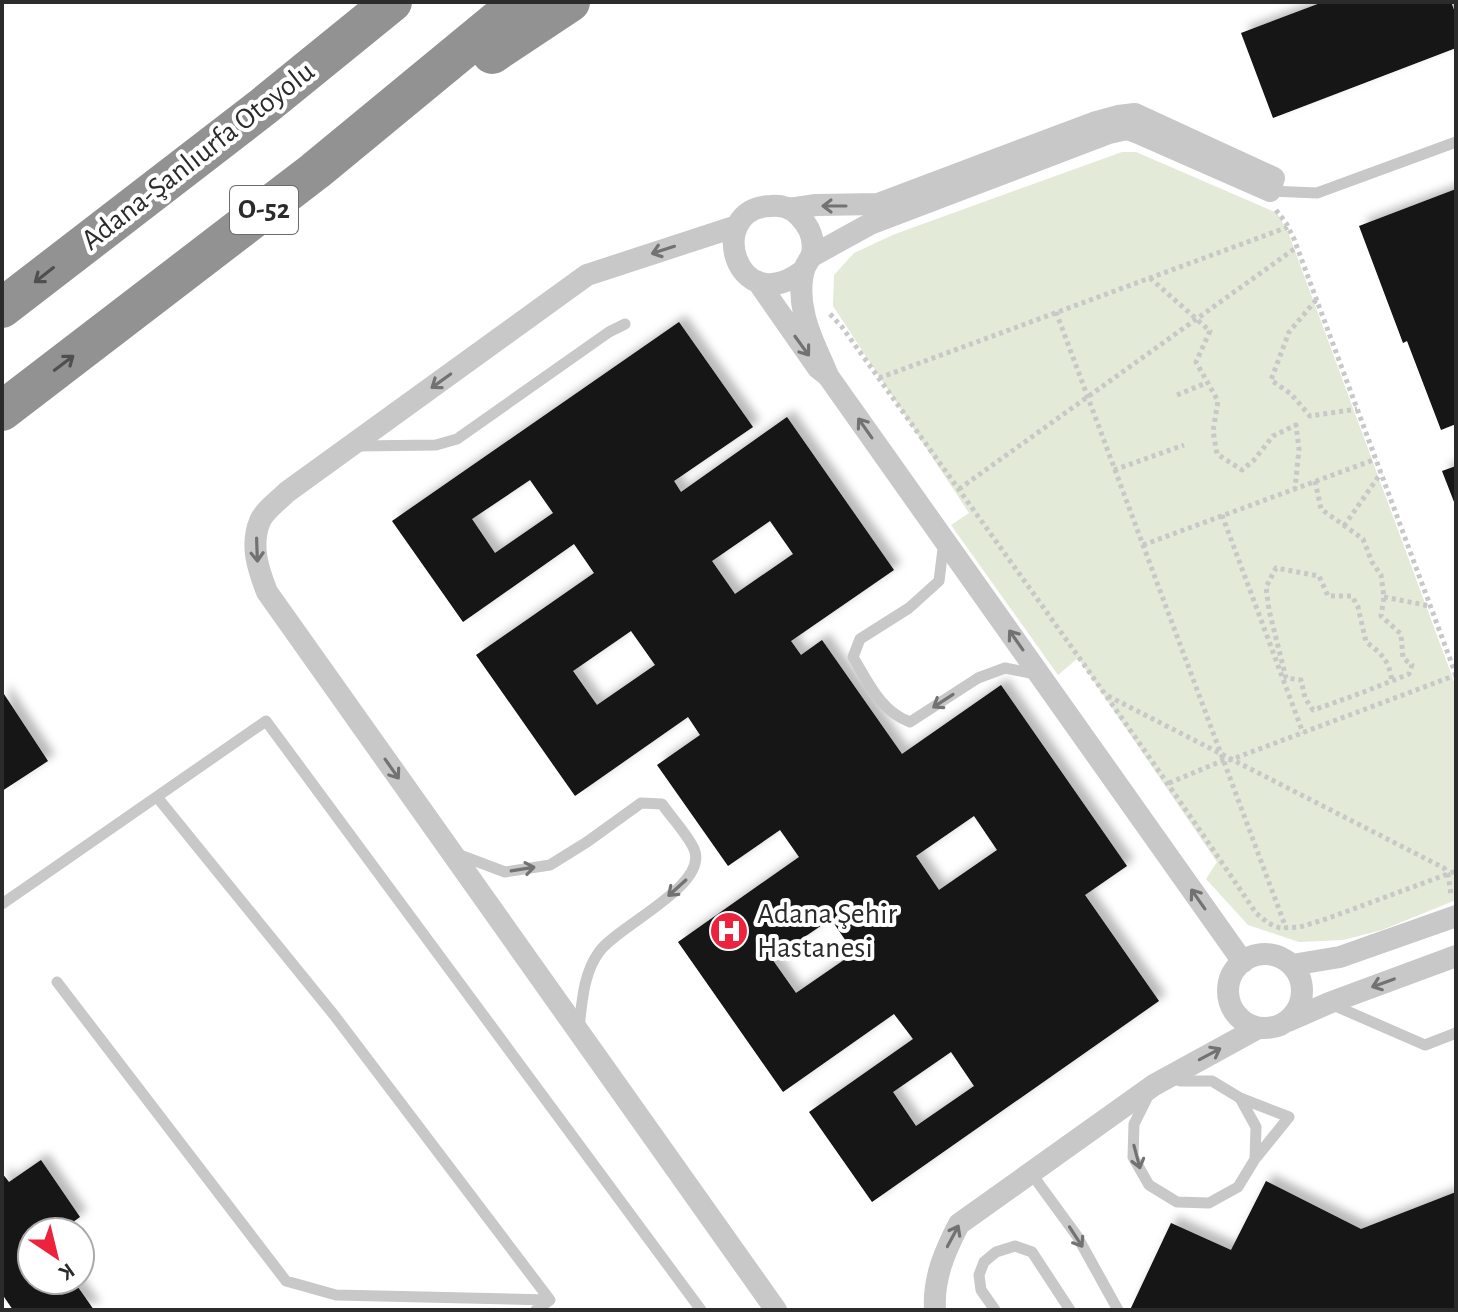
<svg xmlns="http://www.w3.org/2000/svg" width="1458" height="1312" font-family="'Alegreya Sans',sans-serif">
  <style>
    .green { fill: #e3ead7 }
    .building { fill: #121212; fill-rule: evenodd; filter: url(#shadow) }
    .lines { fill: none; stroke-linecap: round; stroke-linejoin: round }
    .path { stroke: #c8c8c8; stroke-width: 5; stroke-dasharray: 4 4; stroke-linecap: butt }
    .lane { stroke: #c8c8c8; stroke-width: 11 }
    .street { stroke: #c8c8c8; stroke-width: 22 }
    .highway { stroke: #929292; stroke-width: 40 }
    .oneway { stroke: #727272 }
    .oneway2 { stroke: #4f4f4f }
    .labels { text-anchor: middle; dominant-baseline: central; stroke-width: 8; stroke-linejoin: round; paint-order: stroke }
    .shield { fill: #fff; stroke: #6b6b6b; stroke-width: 2 }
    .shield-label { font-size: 28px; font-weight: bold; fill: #2b2b2b }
    .street-label { font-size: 30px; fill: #2b2b2b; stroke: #fff }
    .poi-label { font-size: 30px; fill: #2b2b2b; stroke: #fff; text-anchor: start }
  </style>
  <defs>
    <filter id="shadow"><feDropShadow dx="7" dy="-7" stdDeviation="4" flood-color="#0004"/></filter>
  </defs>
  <rect width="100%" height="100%" fill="#fff"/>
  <path class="green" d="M1122 152H1136L1277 213 1288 232 1456 687V900L1382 930 1343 940 1299 942 1248 925 1206 879 1217 862 1078 658 1058 675 951 525 969 513 833 306 834 275 854 253 895 234Z"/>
  <path class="building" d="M1323 2H1451L1456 15V48L1273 118 1241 33Z
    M1456 189V424L1441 430 1407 341 1403 343 1359 226Z
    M679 322 753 427 674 481 681 492 787 417 894 570 791 641 801 655 822 640 902 754 1001 685 1127 866 1085 895 1159 1001 872 1202 809 1112 913 1039 894 1014 783 1092 678 942 799 857 780 830 728 866 657 765 700 735 688 717 575 796 476 655 594 573 574 544 463 622 392 521ZM530 480 553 513 495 553 472 519ZM770 521 793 554 735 594 712 561ZM631 631 655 665 597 705 573 671ZM974 816 997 850 939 890 916 856ZM831 919 854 953 796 993 772 959ZM951 1052 974 1086 916 1126 893 1092Z
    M1456 466V507L1442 471Z
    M2 691 48 761 2 791Z
    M41 1160 80 1217 59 1232H32V1280H73L94 1310H13L2 1294V1173L9 1182Z
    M1266 1181 1361 1229 1456 1192V1310H1130L1171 1223 1231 1250Z"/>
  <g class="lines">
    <path class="path" d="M1276 210 1286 223 1294 239 1456 675
      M1150 278 1210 331 1196 362 1218 401 1213 431 1217 454 1242 470 1254 460 1273 436 1296 425 1299 449 1295 488
      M1316 300 1289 332 1271 380 1291 394 1310 416 1357 409
      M1056 312 1286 928
      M830 314 842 327C981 521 1123 715 1256 913L1268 923 1280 928 1300 927 1326 919 1456 871
      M879 378 1288 227
      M1177 395 1206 383
      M1114 470 1184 445
      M1315 481 1321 509 1363 539 1372 562 1381 575 1384 597 1381 616 1401 634 1403 658 1412 665 1409 674C1377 687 1346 699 1313 710L1305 698 1301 680 1286 678 1269 610 1266 587 1276 568 1319 576 1328 596H1352L1358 607 1366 642C1382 654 1389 660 1392 681
      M959 489 1297 247
      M1222 515 1303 733
      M1344 526 1381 473
      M1143 545 1376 459
      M1384 597 1430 606
      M1108 696 1444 868 1448 874 1451 895
      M1169 783 1224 760H1230L1456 675"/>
    <path class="lane" d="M1270 191 1317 193 1456 142
      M358 446 436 445 457 439 609 332 625 324
      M944 541 939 581 909 608 860 639 853 657C868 682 881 712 910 722L978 678 1005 668 1035 674
      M157 797 334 1015 550 1300 536 1310
      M457 854 505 872 550 865 587 842 641 803 662 804C671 817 688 835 694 849 710 885 617 926 599 952 583 974 582 1003 579 1028
      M2 904 266 721 701 1310
      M57 982 286 1281 336 1295 549 1300
      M1333 1005 1425 1045 1456 1033
      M1148 1096 1134 1124 1133 1157 1149 1185 1177 1202 1209 1203 1238 1187 1255 1159 1256 1127 1240 1098 1212 1081H1180L1171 1077
      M1240 1098 1289 1117 1255 1159
      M1031 1173 1077 1236 1118 1310
      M995 1310 981 1290 979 1275 984 1262 996 1252 1015 1246 1032 1252 1070 1310"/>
    <path class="street" d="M789 209 816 205 878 204 1096 122 1118 116 1135 114 1274 178 1270 191 1138 133 1127 129 1109 133 870 224 812 256
      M737 226 587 275 287 492C279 500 264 511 260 521 250 545 258 569 267 592L776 1310
      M758 282 818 368 828 376C820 355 808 335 804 313 801 301 800 283 804 270 805 265 810 260 812 254 815 239 809 226 799 216 792 208 781 205 771 206 704 207 735 324 804 270
      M828 376 1243 962
      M1228 991a37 37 0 1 1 74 0a37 37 0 1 1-74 0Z
      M1292 965 1340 957 1456 916
      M1288 1021 1329 1003 1456 956
      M935 1310C933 1278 945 1251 959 1224L1154 1085 1258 1028"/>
    <path class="highway" d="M492 54 570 2
      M2 308 264 106 392 2
      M2 411 315 171 520 2"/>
  </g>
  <defs><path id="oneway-shaft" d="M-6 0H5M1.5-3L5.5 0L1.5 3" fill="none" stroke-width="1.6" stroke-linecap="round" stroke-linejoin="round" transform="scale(2)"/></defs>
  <g class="oneway">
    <use href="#oneway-shaft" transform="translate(834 206) rotate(-180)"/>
    <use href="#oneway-shaft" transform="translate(663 250) rotate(162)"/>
    <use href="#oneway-shaft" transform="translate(802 346) rotate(54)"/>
    <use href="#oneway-shaft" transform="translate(441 381) rotate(144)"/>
    <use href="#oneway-shaft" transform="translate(865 428) rotate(-125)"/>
    <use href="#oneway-shaft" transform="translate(257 550) rotate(88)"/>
    <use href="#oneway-shaft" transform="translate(1016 640) rotate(-125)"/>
    <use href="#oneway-shaft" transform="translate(943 701) rotate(147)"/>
    <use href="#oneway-shaft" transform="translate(392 769) rotate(55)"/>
    <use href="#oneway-shaft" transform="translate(523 869) rotate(-9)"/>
    <use href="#oneway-shaft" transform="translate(677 888) rotate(138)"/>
    <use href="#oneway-shaft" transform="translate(1198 899) rotate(-125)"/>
    <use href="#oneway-shaft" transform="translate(1383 983) rotate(160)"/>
    <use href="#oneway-shaft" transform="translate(1210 1054) rotate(-28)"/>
    <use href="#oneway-shaft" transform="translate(1137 1157) rotate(75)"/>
    <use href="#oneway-shaft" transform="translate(953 1236) rotate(-62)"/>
    <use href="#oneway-shaft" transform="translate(1076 1237) rotate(57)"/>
  </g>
  <g class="oneway2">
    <use href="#oneway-shaft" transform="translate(44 275) rotate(142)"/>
    <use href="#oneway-shaft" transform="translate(64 363) rotate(-37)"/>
  </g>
  <defs>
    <g id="hospital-disc" transform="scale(2)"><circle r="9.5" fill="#ed233d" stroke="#fff"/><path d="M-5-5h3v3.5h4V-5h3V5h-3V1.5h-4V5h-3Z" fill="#fff"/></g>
  </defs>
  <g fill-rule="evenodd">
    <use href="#hospital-disc" x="729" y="931"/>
  </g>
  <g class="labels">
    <rect class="shield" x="230" y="186" width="68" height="48" rx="6"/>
    <g class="shield-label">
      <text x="264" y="210">O-52</text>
    </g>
    <g class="street-label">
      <text transform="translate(198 156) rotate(-38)">Adana-Şanlıurfa Otoyolu</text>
    </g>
    <g class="poi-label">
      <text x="757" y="914">Adana Şehir<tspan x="757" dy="34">Hastanesi</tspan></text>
    </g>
  </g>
  <rect width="1458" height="1312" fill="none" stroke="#2b2b2b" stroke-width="8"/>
  <g transform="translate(56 1256) rotate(145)"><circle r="38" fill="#ffffff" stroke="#aaaaaa" stroke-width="2"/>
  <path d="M0-6L14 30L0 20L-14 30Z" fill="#ed233d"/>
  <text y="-12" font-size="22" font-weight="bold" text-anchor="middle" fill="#2b2b2b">K</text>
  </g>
</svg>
